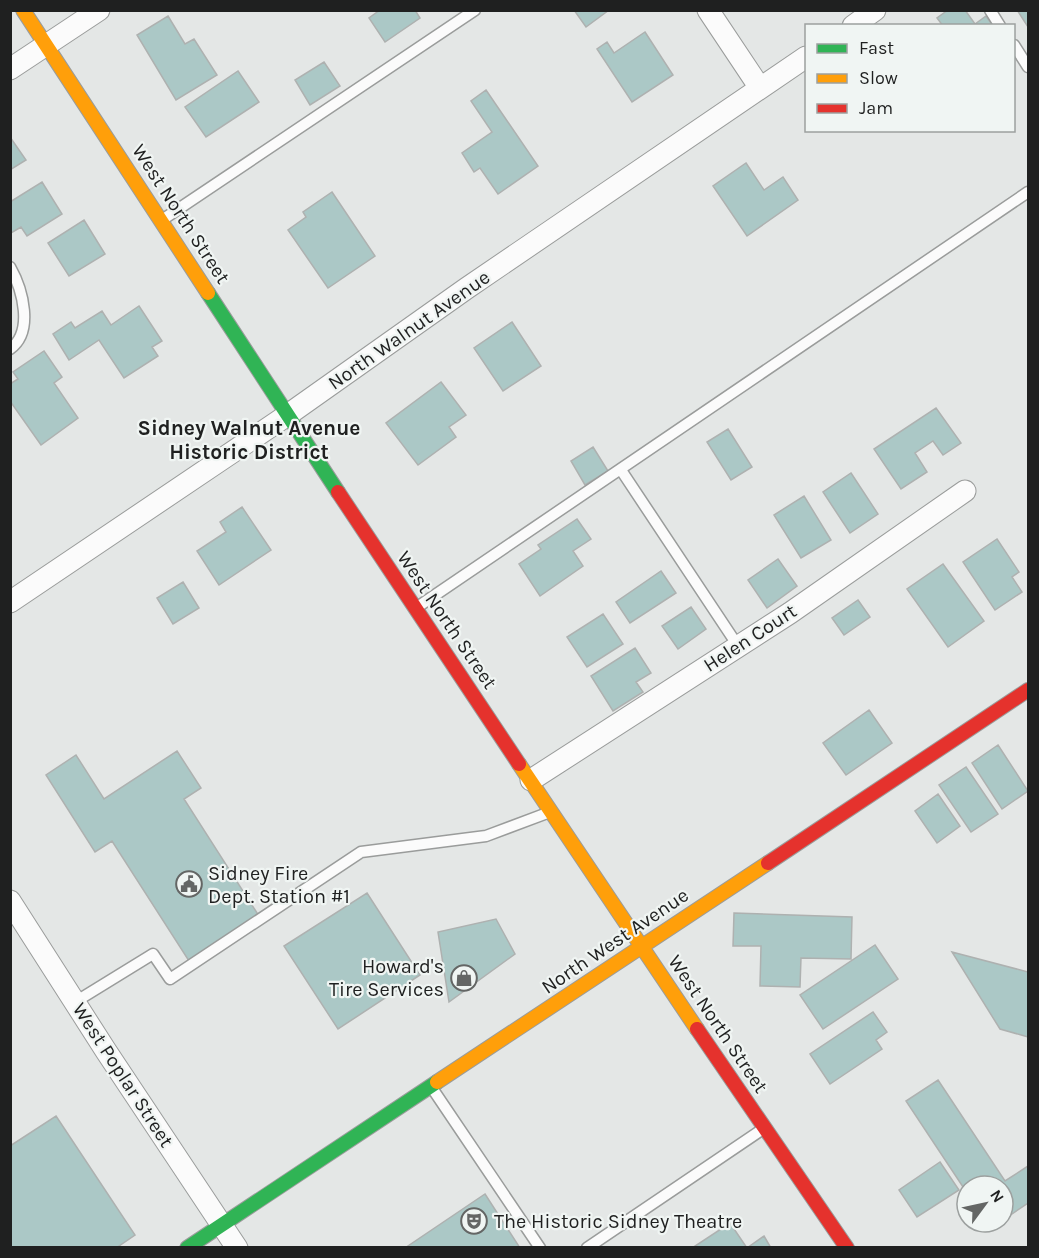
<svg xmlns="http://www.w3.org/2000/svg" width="1039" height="1258" font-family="Karla,sans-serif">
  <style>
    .building { fill: #abc8c6; stroke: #aeb1b0; stroke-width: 1.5 }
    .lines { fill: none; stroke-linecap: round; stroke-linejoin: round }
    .lane-casing { stroke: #9a9c9b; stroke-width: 13 }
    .street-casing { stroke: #9a9c9b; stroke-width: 23 }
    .fast-casing { stroke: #9a9c9b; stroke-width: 16 }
    .slow-casing { stroke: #9a9c9b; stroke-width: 16 }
    .jam-casing { stroke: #9a9c9b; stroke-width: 16 }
    .lane { stroke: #fbfbfb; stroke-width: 10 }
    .street { stroke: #fbfbfb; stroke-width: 21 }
    .fast { stroke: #30b455; stroke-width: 14 }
    .slow { stroke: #ff9f0a; stroke-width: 14 }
    .jam { stroke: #e5322d; stroke-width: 14 }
    .labels { text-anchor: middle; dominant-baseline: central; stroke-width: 4.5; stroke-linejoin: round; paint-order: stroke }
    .street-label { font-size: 20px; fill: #1f2020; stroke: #f0f5f3 }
    .poi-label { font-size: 20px; fill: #1f2020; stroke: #f0f5f3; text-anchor: start }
    .neighbourhood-label { font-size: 21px; font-weight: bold; fill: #1f2020; stroke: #f0f5f3 }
  </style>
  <rect width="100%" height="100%" fill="#e4e7e6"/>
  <path class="building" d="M380 10H415L420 18 385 42 369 18Z
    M574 10H609L586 27Z
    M948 10H965L975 24 986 16 993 26H943L937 18Z
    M1017 10H1028V27Z
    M168 16 185 44 194 39 217 75 176 100 137 35Z
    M645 32 673 75 632 102 597 49 607 42 614 53Z
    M324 62 340 86 310 105 295 80Z
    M238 71 259 102 206 137 185 107Z
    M486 90 538 166 498 194 480 168 474 172 462 153 492 132 471 101Z
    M10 137 26 160 10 170Z
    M746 163 764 190 783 177 798 200 747 236 713 186Z
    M42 182 62 214 27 236 21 227 11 233 10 202Z
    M332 192 375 256 328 288 288 230 306 217 303 212Z
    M84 220 105 254 69 276 48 243Z
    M139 306 162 341 152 347 158 356 124 378 99 340 69 360 53 334 71 322 75 328 102 311 111 325Z
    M512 322 541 366 503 391 474 348Z
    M44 351 62 377 54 383 78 418 41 445 10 401V384L18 379 13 372Z
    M441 382 466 415 449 427 456 437 418 465 386 423Z
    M936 408 961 443 943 455 933 441 915 453 927 472 901 489 874 449Z
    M728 429 752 467 731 480 707 442Z
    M593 447 608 471 585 485 571 461Z
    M851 473 878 514 850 533 823 492Z
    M804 496 831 540 801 558 774 515Z
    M242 507 271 550 219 585 197 551 226 532 220 522Z
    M577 519 591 539 573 551 583 566 540 596 519 564 541 549 538 545Z
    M997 539 1019 572 1012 577 1022 592 995 610 963 562Z
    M778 559 797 586 767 608 748 580Z
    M943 564 984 621 948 647 907 589Z
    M661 571 676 593 630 623 616 602Z
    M183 582 199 608 173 624 157 598Z
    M858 600 870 617 844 635 832 618Z
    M691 607 706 629 678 649 662 626Z
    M603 614 623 644 587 667 567 637Z
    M635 648 651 673 636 682 643 692 613 711 591 676Z
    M869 710 892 743 846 775 823 743Z
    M998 745 1028 791 1002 809 972 763Z
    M177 751 201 788 184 799 259 916 189 961 112 841 95 852 46 775 76 755 104 799Z
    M966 767 998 814 971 832 939 785Z
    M938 794 960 826 937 843 915 811Z
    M367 893 420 975 338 1029 284 946Z
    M734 913 852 917 851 959 801 958 800 987 760 986 761 946H733Z
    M496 919 515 954 449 1002 438 932Z
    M875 945 898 979 823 1029 800 995Z
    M952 952 1028 972V1037L1000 1029Z
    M873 1012 887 1032 876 1040 882 1049 830 1084 810 1054Z
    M938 1080 1005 1181 1028 1166V1203L1003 1220V1186H967V1193L906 1101Z
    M56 1116 135 1235 116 1248H10V1146Z
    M940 1162 959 1190 917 1217 899 1190Z
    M485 1194 520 1248H405Z
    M730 1223 747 1248H692Z
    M764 1236 771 1248H747Z"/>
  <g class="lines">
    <g class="lane-casing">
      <path id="lane" d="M990 10 1000 26
        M1014 45 1028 67
        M162 220 475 10
        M10 267C23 290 34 332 10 349
        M621 470 738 646
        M416 608 1028 192
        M75 1002 153 954 170 979 361 852 486 836 550 812
        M432 1088 540 1248
        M587 1248 763 1129"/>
    </g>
    <g class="street-casing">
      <path id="street" d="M708 10 760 88
        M853 26 875 10
        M10 69 99 10
        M10 602 289 414 467 288 806 57
        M531 780 790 613 965 491
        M10 901 106 1051 237 1248"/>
    </g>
    <g class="fast-casing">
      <path id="fast" d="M208 293 338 492
        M187 1248 437 1082"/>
    </g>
    <g class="slow-casing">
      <path id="slow" d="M23 10 208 293
        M519 764 697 1029
        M437 1082 768 863"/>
    </g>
    <g class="jam-casing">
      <path id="jam" d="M338 492 519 764
        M768 863 1028 690
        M697 1029 847 1248"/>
    </g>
    <use href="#lane" class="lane"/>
    <use href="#street" class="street"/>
    <use href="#fast" class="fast"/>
    <use href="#slow" class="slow"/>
    <use href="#jam" class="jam"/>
  </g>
  <defs>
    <g id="civic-ring" transform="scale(1.35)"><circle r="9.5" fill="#f0f5f3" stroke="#646665" stroke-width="1.5"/><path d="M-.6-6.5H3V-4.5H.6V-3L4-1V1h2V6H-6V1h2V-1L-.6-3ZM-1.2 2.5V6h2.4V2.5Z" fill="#646665"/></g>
    <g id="shop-ring" transform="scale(1.35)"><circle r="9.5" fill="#f0f5f3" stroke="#646665" stroke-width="1.5"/><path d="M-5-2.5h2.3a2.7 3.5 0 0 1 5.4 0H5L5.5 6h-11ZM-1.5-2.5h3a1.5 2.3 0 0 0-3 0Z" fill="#646665"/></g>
    <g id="theatre-ring" transform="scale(1.35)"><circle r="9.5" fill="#f0f5f3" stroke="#646665" stroke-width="1.5"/><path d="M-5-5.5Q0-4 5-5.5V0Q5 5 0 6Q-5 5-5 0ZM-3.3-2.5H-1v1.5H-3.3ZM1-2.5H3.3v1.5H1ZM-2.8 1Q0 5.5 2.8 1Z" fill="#646665"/></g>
  </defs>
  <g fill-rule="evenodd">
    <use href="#civic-ring" x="189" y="884"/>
    <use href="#shop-ring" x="464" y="978"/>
    <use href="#theatre-ring" x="474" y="1221"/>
  </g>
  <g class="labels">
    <g class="street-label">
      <text transform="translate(181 214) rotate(57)">West North Street</text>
      <text transform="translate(409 330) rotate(-35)">North Walnut Avenue</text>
      <text transform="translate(447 620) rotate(56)">West North Street</text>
      <text transform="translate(750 638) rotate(-33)">Helen Court</text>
      <text transform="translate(615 941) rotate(-34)">North West Avenue</text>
      <text transform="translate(718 1024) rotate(56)">West North Street</text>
      <text transform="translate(123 1075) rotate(57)">West Poplar Street</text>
    </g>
    <g class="poi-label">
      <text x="208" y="873">Sidney Fire<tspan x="208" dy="23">Dept. Station #1</tspan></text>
      <text x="444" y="966" text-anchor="end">Howard's<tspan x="444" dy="23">Tire Services</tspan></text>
      <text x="494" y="1221">The Historic Sidney Theatre</text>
    </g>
    <g class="neighbourhood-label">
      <text x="249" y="428">Sidney Walnut Avenue<tspan x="249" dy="24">Historic District</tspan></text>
    </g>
  </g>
  <rect width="1039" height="1258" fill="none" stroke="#1f2020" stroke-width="24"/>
  <rect x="805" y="24" width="210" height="108" fill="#f0f5f3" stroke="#9ca09f" stroke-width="1.5"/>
  <rect x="817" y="44" width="30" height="9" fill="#30b455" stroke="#9ca09f" stroke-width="1.5"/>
  <text x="859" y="54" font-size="18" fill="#1f2020">Fast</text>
  <rect x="817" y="74" width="30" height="9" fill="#ff9f0a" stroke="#9ca09f" stroke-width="1.5"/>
  <text x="859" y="84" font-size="18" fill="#1f2020">Slow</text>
  <rect x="817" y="104" width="30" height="9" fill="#e5322d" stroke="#9ca09f" stroke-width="1.5"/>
  <text x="859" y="114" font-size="18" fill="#1f2020">Jam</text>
  <g transform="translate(985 1204) rotate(57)"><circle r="28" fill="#f0f5f3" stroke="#9ca09f" stroke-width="1.5"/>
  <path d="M0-4.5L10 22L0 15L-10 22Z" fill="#646665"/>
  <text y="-9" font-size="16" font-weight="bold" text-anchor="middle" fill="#1f2020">N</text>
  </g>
</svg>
